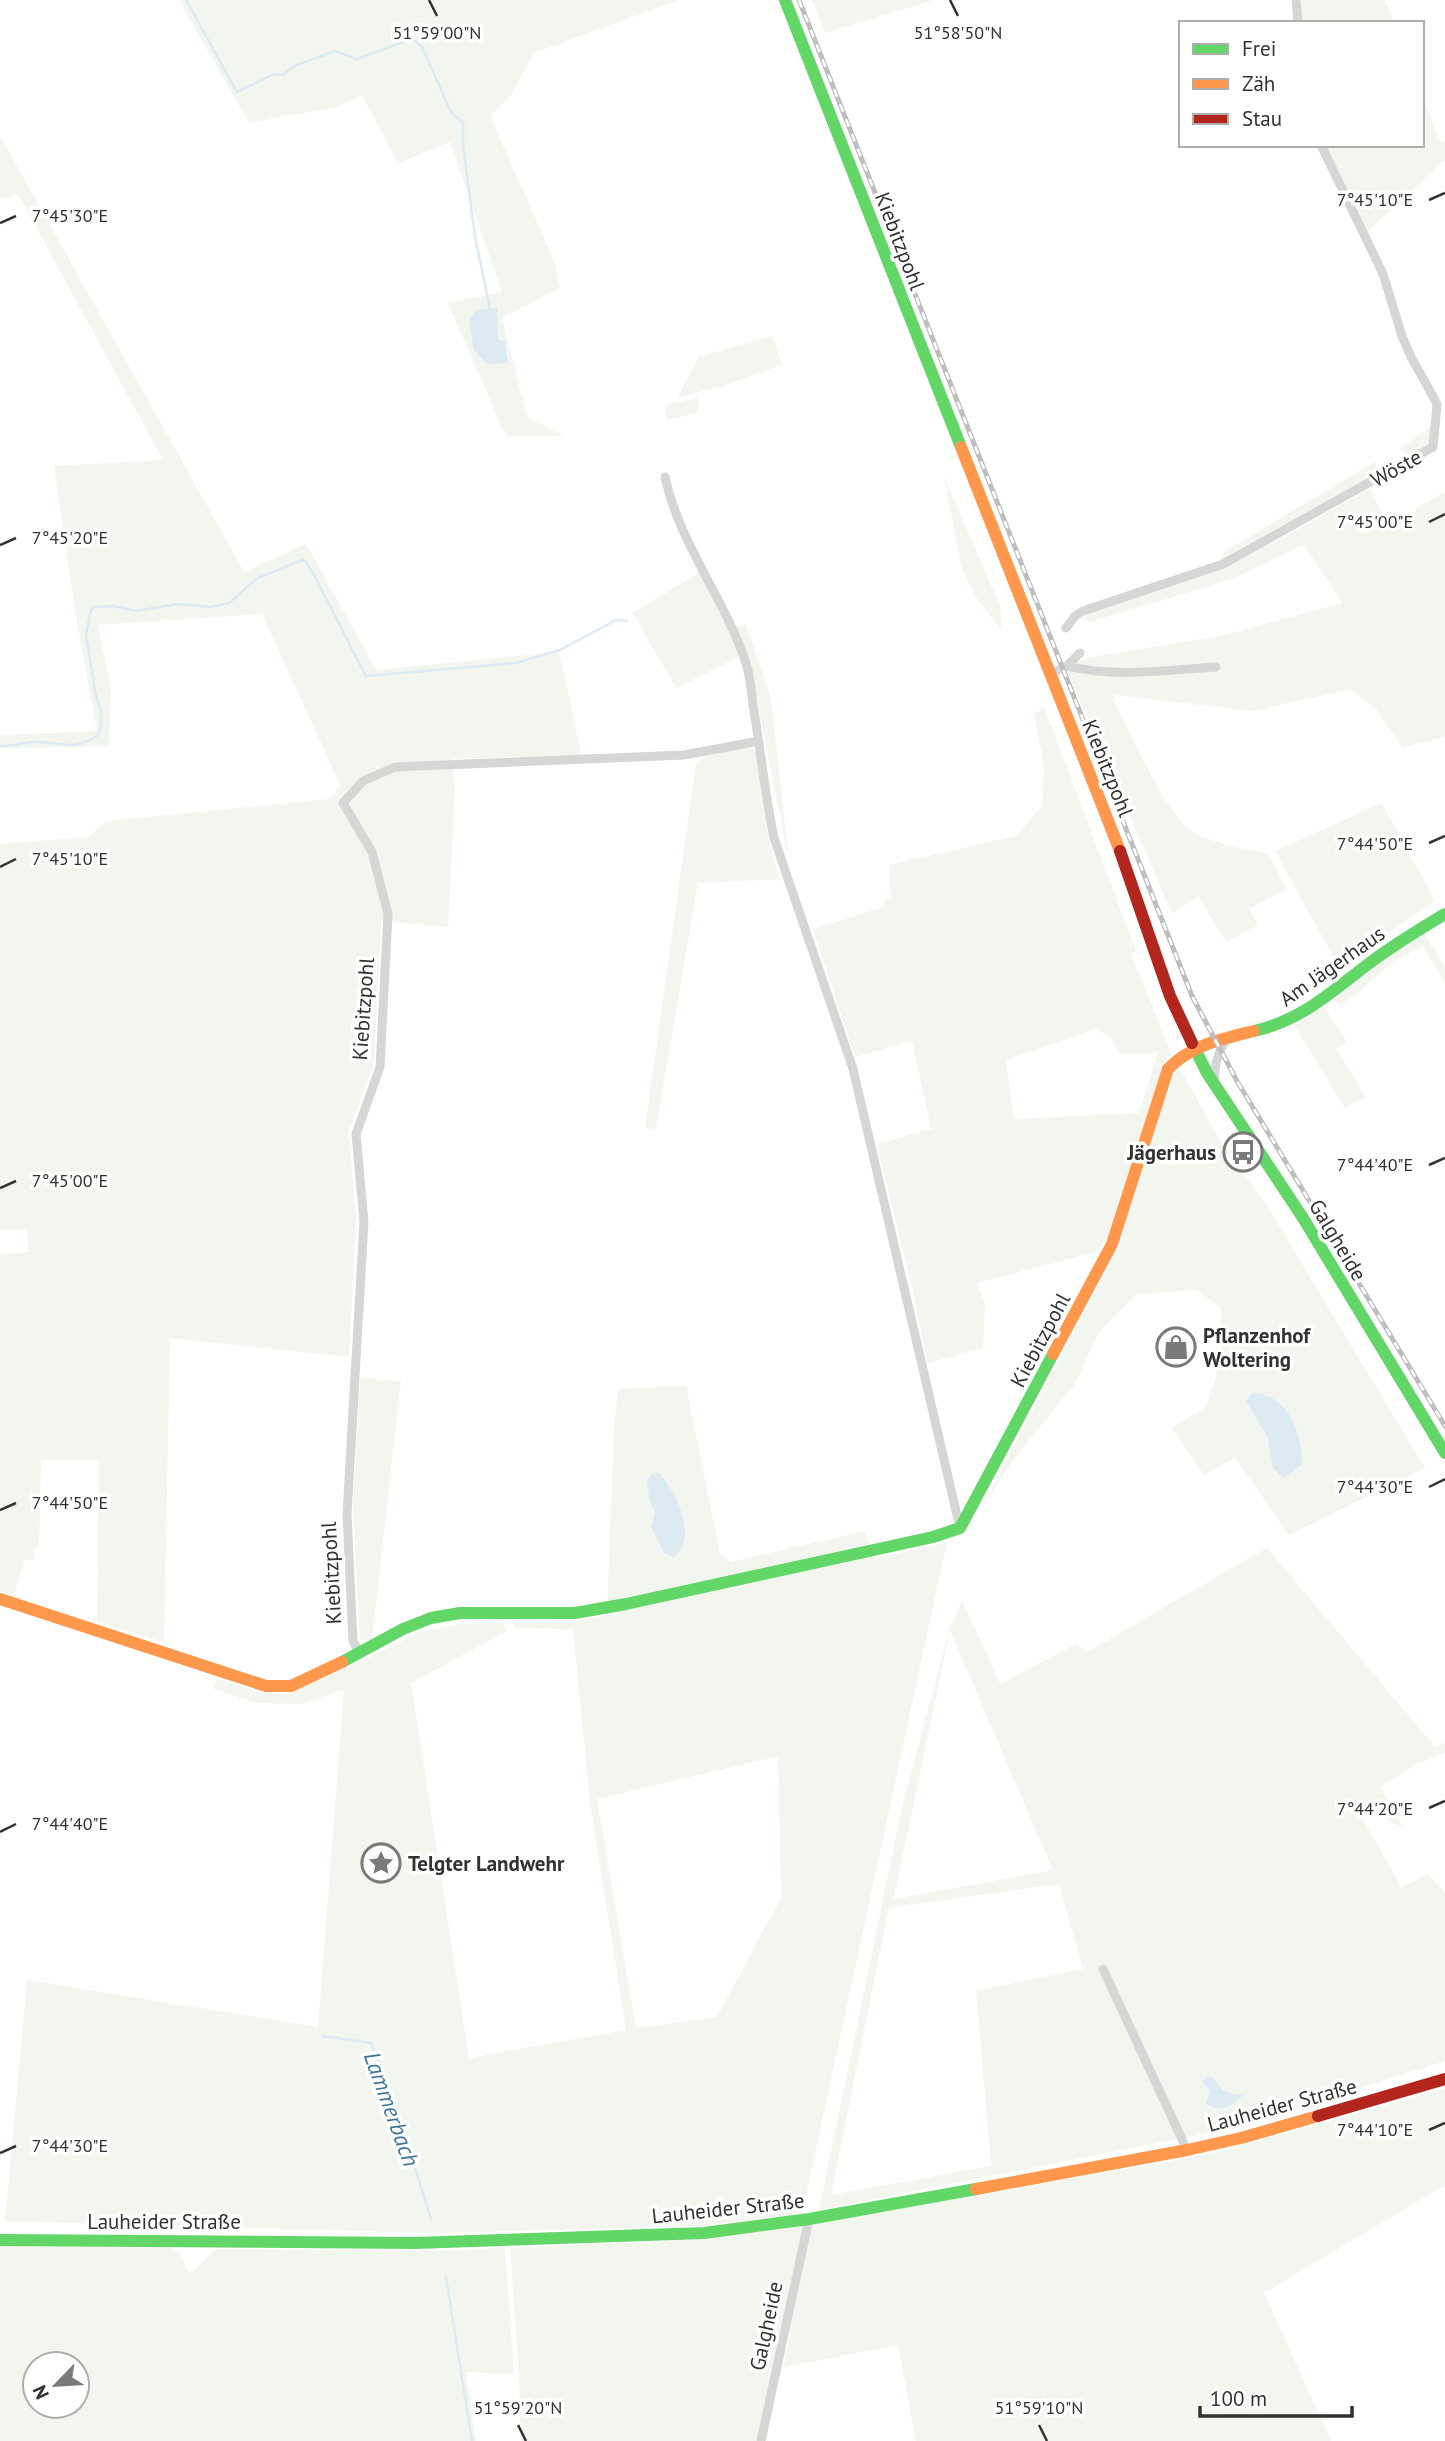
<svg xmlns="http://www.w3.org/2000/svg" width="1445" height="2441" font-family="'PT Sans',sans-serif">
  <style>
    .green { fill: #f2f6ee; fill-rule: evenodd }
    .water { fill: #dbeaf3 }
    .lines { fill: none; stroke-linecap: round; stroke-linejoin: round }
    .stream { stroke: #dbeaf3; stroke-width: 2.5 }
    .street { stroke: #d6d6d6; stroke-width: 9 }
    .fast { stroke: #63d668; stroke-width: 12 }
    .slow { stroke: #ff974d; stroke-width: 12 }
    .jam { stroke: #b3261e; stroke-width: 12 }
    .rail-casing { stroke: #bebebe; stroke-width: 5 }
    .rail { stroke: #fff; stroke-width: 2.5; stroke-dasharray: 8; stroke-linecap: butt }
    .ticks { fill: none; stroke: #323232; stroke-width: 2.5 }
    .labels { text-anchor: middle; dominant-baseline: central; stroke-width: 7; stroke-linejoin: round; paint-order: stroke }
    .street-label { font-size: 21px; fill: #323232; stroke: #fff }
    .poi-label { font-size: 21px; font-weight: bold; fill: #323232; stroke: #fff; text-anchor: start }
    .water-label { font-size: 23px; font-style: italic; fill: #3c7598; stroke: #fff }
    .ticks-label { font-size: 18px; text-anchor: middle; fill: #323232; stroke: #fff; stroke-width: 7; stroke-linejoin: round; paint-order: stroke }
  </style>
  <rect width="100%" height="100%" fill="#fff"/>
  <path class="green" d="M179 0H679L534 53 511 95 490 116 554 261 560 288 502 318 527 417 565 436H506L448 303 502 292 450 142 398 163 362 95 337 107 249 123ZM497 308 498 339 508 363H487Z
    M812 0H930L931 1 825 33Z
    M1299 0H1385L1394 23H1301Z
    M1422 96 1441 143 1445 140V159L1367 233 1326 145H1422Z
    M0 136 244 572 306 544 376 670 558 652 563 667 581 755 451 759 455 786 448 927 381 921 374 1062 349 1131 356 1220 349 1357 170 1338 164 1642 97 1622 99 1460H41L39 1546 34 1550V1559L24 1560 14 1596 0 1591V1254L28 1252 27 1229H0V844L89 837 106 821 330 799 341 786 262 614 98 625 111 689 109 746 0 749V735L97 731 74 605 54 466 163 460 18 194 0 198Z
    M772 336 782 365 723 386 678 397 699 357Z
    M698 398 699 408 696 413 666 420V405Z
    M1431 427 1429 447 1409 457 1400 448Z
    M1375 462 1378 473 1220 560 1224 552Z
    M944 477 1000 606 1002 631 978 600 962 570Z
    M1370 489 1390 531 1410 526 1417 508 1445 492V737L1402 747 1376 709 1351 689 1251 711 1116 695 1113 700C1129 730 1166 814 1190 830 1207 842 1248 850 1268 854L1286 889 1249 909 1258 925 1226 942 1198 896 1172 913 1067 671 1070 667 1085 658 1221 636 1343 603 1304 545 1232 579 1090 622 1082 618 1092 610 1224 567 1306 525Z
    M702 571 740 656 676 688 633 613Z
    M746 624 771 698 789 861 757 700 736 627Z
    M1044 707 1136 951 1131 954 1172 1055 1164 1063 1107 1239 1099 1251 977 1283 985 1304 983 1348 927 1363 915 1299 877 1144 931 1129 912 1041 855 1057 813 929 883 907 885 901 891 897 889 865 1016 836 1042 806 1044 765 1034 715ZM1096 1029 1111 1037 1119 1053H1158L1139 1113 1014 1119 1006 1060Z
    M749 747 757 753C761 796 766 838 780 879L698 883 656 1129 645 1128 696 763 708 755Z
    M1382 803 1435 901 1340 965 1332 954 1275 851Z
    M1425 934 1445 967V982L1423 947 1396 959 1357 994 1340 1005 1333 1000 1386 958Z
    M1324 1007 1347 1042 1336 1049 1366 1097 1345 1108 1294 1025Z
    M1181 1071 1224 1147 1264 1201 1425 1468 1289 1535 1235 1457 1204 1475 1172 1428 1206 1407 1223 1355 1220 1307 1196 1290 1137 1294 1098 1333 1076 1382 1013 1460 980 1511 1118 1247 1173 1074ZM1246 1401 1302 1465 1273 1468 1267 1436Z
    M360 1378 401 1381 372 1641 360 1640 353 1508Z
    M686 1386 720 1554 731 1562 865 1531 874 1559 947 1542 804 2205 793 2215 702 2226 437 2233 5 2221 27 1980 318 2027 344 1690 302 1704 257 1703 212 1688 218 1679 263 1693 286 1695 364 1660 419 1632 461 1624 503 1623 507 1631 411 1683 469 2058 626 2030 590 1803 573 1629 515 1628 513 1623 572 1622 607 1615 614 1427 618 1389ZM778 1756 781 1898 717 2017 636 2028 597 1799Z
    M1267 1548 1435 1747 1445 1742V1752L1417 1764 1380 1787 1404 1828 1354 1804 1402 1888 1428 1874 1445 1893V2061L1238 2127 819 2210 902 1807 950 1628 962 1600 1000 1684 1076 1644 1087 1652ZM950 1630 1053 1870 894 1899V1898ZM1059 1884 1083 1969 976 1991 991 2166 831 2195 889 1908ZM1217 2083 1219 2089 1227 2094 1242 2095C1235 2105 1224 2111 1211 2108L1210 2091 1207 2086Z
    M1445 2089V2185L1264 2293 1331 2441H916L898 2345 784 2367 810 2224 1205 2155Z
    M804 2225 757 2441H521L519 2374 510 2248 704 2239Z
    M0 2244 168 2245 180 2254 189 2274 216 2249 440 2251 505 2248 514 2374 466 2372 476 2441H0ZM35 2364H77V2406H35Z"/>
  <path class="water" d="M497 308 498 339 505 342 508 363 487 364 474 350 469 320 478 309Z
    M1252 1393C1288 1394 1303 1434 1302 1465L1284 1478 1273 1468 1267 1436 1246 1401Z
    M659 1473C676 1492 699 1538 674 1557L665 1554 661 1548 651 1526 655 1513 649 1498 647 1480 652 1474Z
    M1208 2077 1213 2078C1225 2093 1223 2093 1243 2095 1233 2106 1219 2114 1206 2104L1210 2091 1202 2081Z"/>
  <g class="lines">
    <path class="stream" d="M186 0 237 92 274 74 283 75 294 66 335 51 357 59 403 42 414 40 422 47 452 114 463 122V145L475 237 490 308
      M0 746C12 746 22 743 34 742 60 741 74 753 98 735L101 726V710L96 696 86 635 91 610 95 607 114 606 136 611 177 604 211 607 229 603 256 579 302 560 306 562 314 575 366 676 516 663 560 650 616 620 627 621
      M323 2036 371 2043 397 2111 431 2219
      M446 2277 472 2441"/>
    <path class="street" d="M1296 0 1298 23
      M665 477C679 543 725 599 746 663 751 678 751 695 754 711 761 753 765 796 774 838L853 1069 960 1528
      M1066 628 1075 616 1083 611 1223 564 1433 447 1437 405 1435 400 1411 357 1402 336 1383 274 1321 145
      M1067 666C1115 678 1167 670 1216 667
      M1050 674 1067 666 1080 653
      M1214 1084C1215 1066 1216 1054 1227 1039
      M359 1652 353 1641 347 1514 364 1222 356 1134 380 1067 388 914 372 852 343 803 363 781 395 767 684 755 759 741
      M1103 1969 1187 2150
      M761 2441 809 2219"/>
    <path class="fast" d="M785 0 961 447
      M1254 1031C1303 1020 1332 991 1371 962 1395 944 1420 929 1445 914
      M1192 1043 1207 1073 1303 1218 1445 1453
      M342 1662 403 1629 431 1618 460 1613H575L626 1604 933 1537 960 1528 1053 1354
      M0 2240 415 2243 704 2233 809 2219 976 2189"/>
    <path class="slow" d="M961 447 1120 851
      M1053 1354 1112 1244 1168 1069C1191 1045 1222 1039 1254 1031
      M0 1599 266 1686H291L342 1662
      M976 2189 1187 2150 1241 2138 1318 2116"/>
    <path class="jam" d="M1120 851 1170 996 1192 1043
      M1318 2116 1445 2079"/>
    <g class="rail-casing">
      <path id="rail" d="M799 0 1192 996 1237 1081 1445 1426"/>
    </g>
    <use href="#rail" class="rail"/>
  </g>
  <path class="ticks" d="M429 0 437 16M950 0 958 16M1429 200 1445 193M0 223 16 216M1429 522 1445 514M0 545 16 538M1429 843 1445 836M0 867 16 859M1429 1165 1445 1158M0 1188 16 1181M1429 1487 1445 1479M0 1510 16 1503M1429 1808 1445 1801M0 1832 16 1824M1429 2130 1445 2123M0 2153 16 2146M518 2425 526 2441M1039 2425 1047 2441"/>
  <defs>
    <g id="bus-ring" transform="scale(2.0125)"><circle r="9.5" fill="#fff" stroke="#7a7a7a" stroke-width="1.5"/><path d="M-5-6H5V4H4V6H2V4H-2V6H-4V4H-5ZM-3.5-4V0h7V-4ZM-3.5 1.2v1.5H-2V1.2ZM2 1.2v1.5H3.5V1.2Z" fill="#7a7a7a"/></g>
    <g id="shop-ring" transform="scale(2.0125)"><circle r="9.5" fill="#fff" stroke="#7a7a7a" stroke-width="1.5"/><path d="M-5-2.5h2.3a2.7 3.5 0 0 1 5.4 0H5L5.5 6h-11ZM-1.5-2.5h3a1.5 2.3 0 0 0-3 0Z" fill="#7a7a7a"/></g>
    <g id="sight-ring" transform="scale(2.0125)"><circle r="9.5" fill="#fff" stroke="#7a7a7a" stroke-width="1.5"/><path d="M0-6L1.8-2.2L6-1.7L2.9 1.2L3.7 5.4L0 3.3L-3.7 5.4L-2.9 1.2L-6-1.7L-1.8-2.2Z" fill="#7a7a7a"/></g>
  </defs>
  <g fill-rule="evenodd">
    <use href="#bus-ring" x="1243" y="1152"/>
    <use href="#shop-ring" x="1176" y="1347"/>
    <use href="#sight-ring" x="381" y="1863"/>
  </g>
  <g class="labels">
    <g class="street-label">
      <text transform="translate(900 241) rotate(69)">Kiebitzpohl</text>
      <text transform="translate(1396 468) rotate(-29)">Wöste</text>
      <text transform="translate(1108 768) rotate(68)">Kiebitzpohl</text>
      <text transform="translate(1332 966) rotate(-35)">Am Jägerhaus</text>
      <text transform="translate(363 1009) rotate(-86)">Kiebitzpohl</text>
      <text transform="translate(1338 1240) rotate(59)">Galgheide</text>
      <text transform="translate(1040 1340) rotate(-62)">Kiebitzpohl</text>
      <text transform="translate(331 1573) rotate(-93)">Kiebitzpohl</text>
      <text transform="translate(1282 2105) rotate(-15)">Lauheider Straße</text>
      <text transform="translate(728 2208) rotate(-6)">Lauheider Straße</text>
      <text x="164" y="2221">Lauheider Straße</text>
      <text transform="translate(766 2326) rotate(-78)">Galgheide</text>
    </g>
    <g class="poi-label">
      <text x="1216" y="1152" text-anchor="end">Jägerhaus</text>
      <text x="1203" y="1335">Pflanzenhof<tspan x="1203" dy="24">Woltering</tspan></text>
      <text x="408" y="1863">Telgter Landwehr</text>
    </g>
    <g class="water-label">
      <text transform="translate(392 2109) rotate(70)">Lammerbach</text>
    </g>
  </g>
  <g class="ticks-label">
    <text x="437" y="39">51°59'00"N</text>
    <text x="958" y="39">51°58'50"N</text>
    <text x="1375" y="206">7°45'10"E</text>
    <text x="70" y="222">7°45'30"E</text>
    <text x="1375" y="528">7°45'00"E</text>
    <text x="70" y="544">7°45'20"E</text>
    <text x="1375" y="850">7°44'50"E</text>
    <text x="70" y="865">7°45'10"E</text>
    <text x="1375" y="1171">7°44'40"E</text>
    <text x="70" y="1187">7°45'00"E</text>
    <text x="1375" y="1493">7°44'30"E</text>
    <text x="70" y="1509">7°44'50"E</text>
    <text x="1375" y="1815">7°44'20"E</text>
    <text x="70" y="1830">7°44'40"E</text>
    <text x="1375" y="2136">7°44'10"E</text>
    <text x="70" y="2152">7°44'30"E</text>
    <text x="518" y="2414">51°59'20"N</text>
    <text x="1039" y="2414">51°59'10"N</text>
  </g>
  <rect x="1179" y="21" width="245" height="126" fill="#ffffff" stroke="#adadad" stroke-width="2"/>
  <rect x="1193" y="44" width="35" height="10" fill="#63d668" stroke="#adadad" stroke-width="2"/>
  <text x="1242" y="56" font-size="21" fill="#323232">Frei</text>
  <rect x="1193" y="79" width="35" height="10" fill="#ff974d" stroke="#adadad" stroke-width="2"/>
  <text x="1242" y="91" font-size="21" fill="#323232">Zäh</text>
  <rect x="1193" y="114" width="35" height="10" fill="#b3261e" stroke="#adadad" stroke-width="2"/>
  <text x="1242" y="126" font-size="21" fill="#323232">Stau</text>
  <g transform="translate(56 2385) rotate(245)"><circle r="33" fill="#ffffff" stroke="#adadad" stroke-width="2"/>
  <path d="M0-5L12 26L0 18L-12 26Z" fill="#7a7a7a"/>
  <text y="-10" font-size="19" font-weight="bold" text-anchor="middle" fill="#323232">N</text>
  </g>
  <path d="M1200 2406v10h152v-10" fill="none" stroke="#323232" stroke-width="3.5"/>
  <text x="1210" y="2406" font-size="21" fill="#323232" stroke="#ffffff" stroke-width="5" paint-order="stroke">100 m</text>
</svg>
